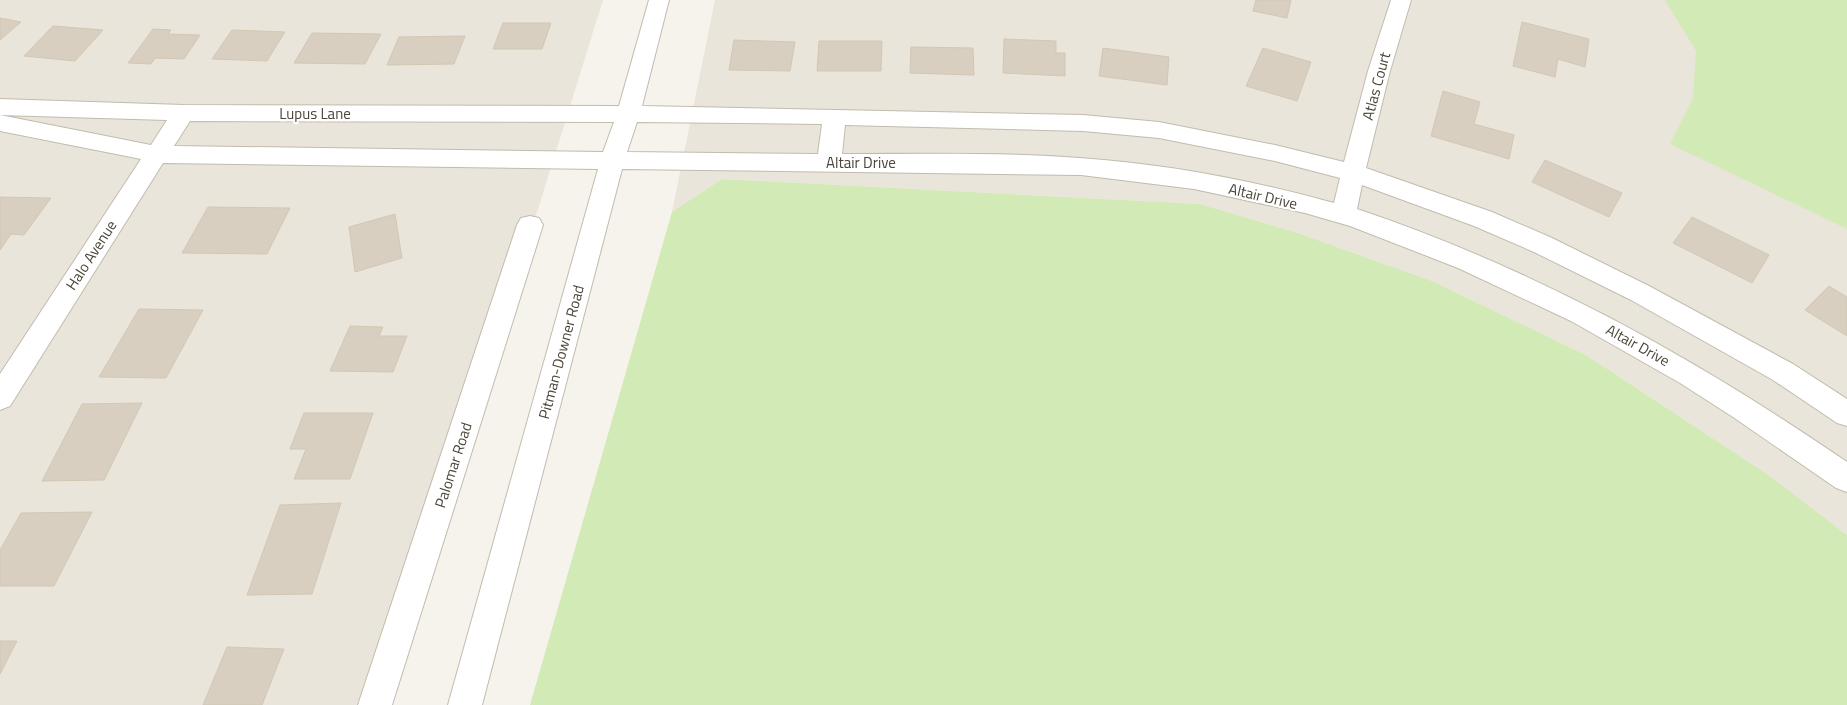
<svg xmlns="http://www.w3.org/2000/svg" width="1847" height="705" font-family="'Titillium Web',sans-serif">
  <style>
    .residential { fill: #eae5da }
    .green { fill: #d2eab5 }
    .building { fill: #d8cfc1; stroke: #d3c7b4 }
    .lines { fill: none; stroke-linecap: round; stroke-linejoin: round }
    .minor-casing { stroke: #c2bbae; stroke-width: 2 }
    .minor { fill: #fff; fill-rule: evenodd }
    .labels { text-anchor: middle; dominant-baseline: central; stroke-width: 4.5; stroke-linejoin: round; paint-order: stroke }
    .street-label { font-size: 15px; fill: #4b4439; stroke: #fff }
  </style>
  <rect width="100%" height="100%" fill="#f6f3ec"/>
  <path class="residential" d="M0 0H603L384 705H0Z
    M715 0H1847V535L1770 476 1586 355 1432 281 1295 232 1200 204 722 179 672 212Z"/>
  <path class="green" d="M1665 0H1847V229L1670 144 1693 98 1696 51Z
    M722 179 1200 204 1295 232 1432 281 1586 355 1770 476 1847 535V705H530L672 212Z"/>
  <path class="building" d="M1256 0H1291L1287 18 1253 11Z
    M0 18 21 22 0 40Z
    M1522 22 1589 39 1585 67 1558 59 1555 77 1513 66Z
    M503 23H551L542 49H493Z
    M53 26 103 30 75 61 24 56Z
    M153 29 171 30 168 34 200 35 184 59 155 58 151 64 128 63Z
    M232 30 285 32 267 61 212 59Z
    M312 33 381 34 365 64 294 63Z
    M465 36 454 64 387 65 399 37Z
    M1004 39 1056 41V53H1065V76L1003 73Z
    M734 40 795 42 790 71 729 70Z
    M819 41H882L881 71H817Z
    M911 47 973 48 974 75 910 73Z
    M1103 48 1169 57 1167 85 1099 76Z
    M1263 48 1311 62 1297 101 1246 86Z
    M1443 91 1480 102 1474 124 1514 135 1509 159 1431 136Z
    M1545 160 1622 193 1609 217 1532 182Z
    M0 197 51 198 24 235 11 234 0 250Z
    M208 207 290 208 267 254 182 253Z
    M395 214 402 258 355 272 349 227Z
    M1692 217 1769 255 1752 283 1673 243Z
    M1829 286 1847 297V336L1805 310Z
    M139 309 203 310 166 378 99 377Z
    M350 326 383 327 379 336H407L393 372 330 371Z
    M142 403 104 480 42 481 82 404Z
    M304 413H373L350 479H294L306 449H290Z
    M341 503 312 594 247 595 280 505Z
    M92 512 54 586H0V550L21 513Z
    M0 641H17L0 674Z
    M227 647 284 649 262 705H203Z"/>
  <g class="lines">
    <g class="minor-casing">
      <path id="minor" d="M649 0H669L642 106 1083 115 1159 122 1275 145 1344 162 1368 71 1391 0H1411L1390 71 1366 168 1492 212 1552 238 1649 286 1793 364 1847 399V426L1837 423 1773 380 1631 300 1534 252 1474 226 1362 185 1357 209C1533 268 1694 357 1847 462V492L1836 488 1733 417 1680 383 1571 321 1458 268 1350 226 1305 213 1194 189 1081 175 622 169 482 705H448L598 169 163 163 10 406 0 410V374L141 159 0 131V115L151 145 167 120 0 115V99L183 105 619 106ZM190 121 614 122 603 152 174 146ZM637 122 822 124 818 154 627 152ZM845 125 1083 131 1159 138 1275 161 1340 178 1334 203C1251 180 1166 164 1080 158 1001 152 921 154 842 154Z
        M530 216 539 218 543 225 392 705H358L517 225 521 218Z"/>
    </g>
    <use href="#minor" class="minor"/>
  </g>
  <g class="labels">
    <g class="street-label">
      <text transform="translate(1376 86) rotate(-75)">Atlas Court</text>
      <text x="315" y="113">Lupus Lane</text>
      <text x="861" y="162">Altair Drive</text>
      <text transform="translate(1263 196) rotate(13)">Altair Drive</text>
      <text transform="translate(91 255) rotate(-57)">Halo Avenue</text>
      <text transform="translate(1638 345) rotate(29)">Altair Drive</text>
      <text transform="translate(561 352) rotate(-75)">Pitman-Downer Road</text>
      <text transform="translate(453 465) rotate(-72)">Palomar Road</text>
    </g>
  </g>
</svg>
